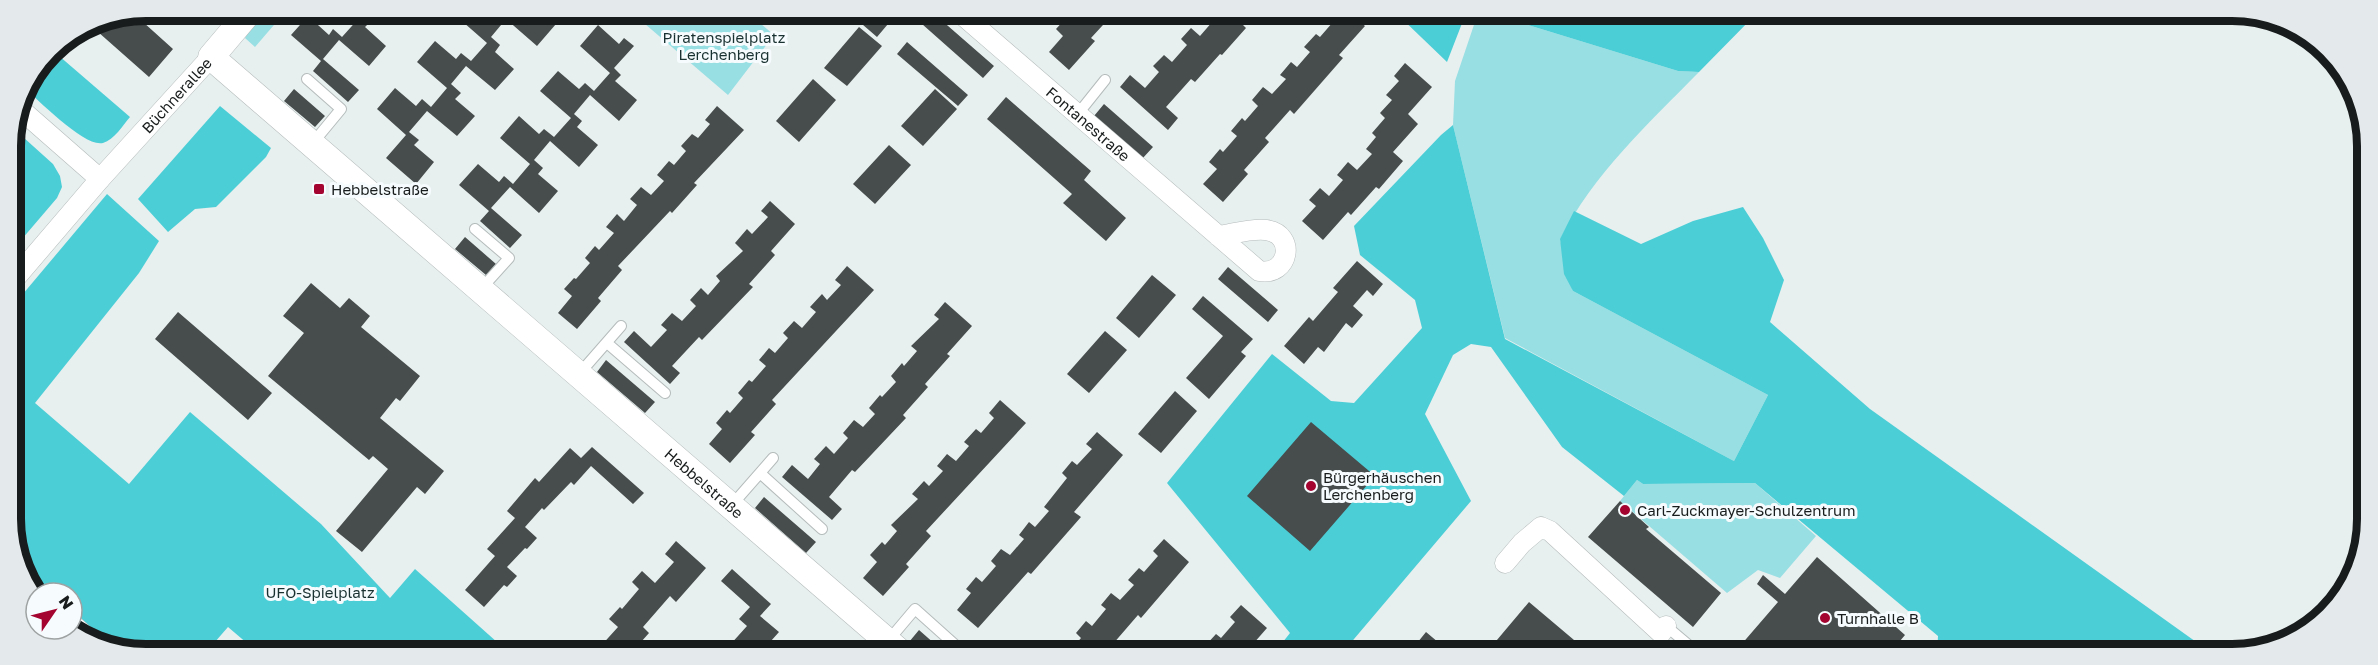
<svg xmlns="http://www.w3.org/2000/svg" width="2378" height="665" font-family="'Golos Text',sans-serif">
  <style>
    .green { fill: #97dfe3 }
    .forest { fill: #4cced6 }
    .building { fill: #474c4c }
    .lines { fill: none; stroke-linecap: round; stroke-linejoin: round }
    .service-casing { stroke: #b5bbbb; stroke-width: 12 }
    .minor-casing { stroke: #b5bbbb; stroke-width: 21 }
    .tertiary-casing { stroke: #b5bbbb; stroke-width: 27 }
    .service { stroke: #fff; stroke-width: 10 }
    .minor { stroke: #fff; stroke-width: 20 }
    .tertiary { stroke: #fff; stroke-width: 26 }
    .poi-dot { fill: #a30430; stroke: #f6fcfd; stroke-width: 2 }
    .labels { text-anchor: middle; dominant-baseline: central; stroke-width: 6; stroke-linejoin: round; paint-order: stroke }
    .park-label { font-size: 15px; fill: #1a3132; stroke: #f6fcfd }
    .street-label { font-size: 15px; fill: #191c1c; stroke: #f6fcfd }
    .poi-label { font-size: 15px; fill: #191c1c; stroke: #f6fcfd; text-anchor: start }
    .rim { fill: none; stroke: #191c1c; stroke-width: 8 }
  </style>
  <rect width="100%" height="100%" fill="#e8efef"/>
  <path class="green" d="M263 11H286L255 47 245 38 253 23Z
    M631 12H747L774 35 728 95Z
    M1478 13H1489L1678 71 1699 72C1649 123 1593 174 1560 240L1573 291 1768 395 1734 461 1505 338 1453 125 1455 81Z
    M1637 480 1643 484 1755 483 1816 536 1780 578 1758 570 1727 593 1620 501Z"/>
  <path class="forest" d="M1396 13H1466L1447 62Z
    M1489 13 1756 14 1699 72 1678 71Z
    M51 49 130 117C123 125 114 140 103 143 85 148 39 100 24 88Z
    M220 106 271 148 266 157 216 207 195 209 168 232 138 199Z
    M1453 125 1505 339 1734 461 1768 395 1573 291 1564 274 1560 239 1574 211 1641 244 1693 221 1743 207 1763 238 1784 280 1770 322 1870 409 2213 654H1937L1938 636 1755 483 1643 484 1637 480 1624 496 1562 447 1491 347 1471 344 1453 355 1425 414 1471 501 1343 652H1275L1290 633 1167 483 1272 354 1331 401 1354 403 1422 328 1415 300 1360 255 1354 226 1441 135Z
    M13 128 53 164 60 176 62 187 57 198 16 246 11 242V137Z
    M107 194 159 241 139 273 35 403 129 484 190 412 321 524 390 598 415 569 507 651 370 650 362 644 356 650H255L228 627 208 650H113L72 614V593H48L30 577 13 545 12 307Z"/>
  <path class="building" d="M353 11H364L363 12 372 20 365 27 386 46 369 66 339 40 323 59 359 90 348 102 313 71 321 61 291 35 308 16 329 35 333 29 342 37 360 17Z
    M459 11H507L510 15 513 11H541L556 24 537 46 506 19 491 37 500 45 495 52 514 69 495 90 466 66 451 84 461 93 455 99 475 116 457 136 427 111 409 132 419 140 414 145 434 162 416 184 386 158 406 135 377 109 395 88 416 106 422 99 431 107 447 88 417 62 435 41 456 59 461 53 471 61 487 43 455 15Z
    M848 12H874L888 24 877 37Z
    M932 12 994 66 983 78 922 24Z
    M973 12H998L1000 14 989 26Z
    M1076 12 1114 13 1091 38 1095 41 1069 70 1049 52 1063 36 1056 29 1067 17 1070 20Z
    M133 13 173 49 149 77 89 24 94 21Z
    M1211 13H1253L1243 25 1246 28 1222 55 1220 54 1195 82 1191 79 1166 107 1178 118 1168 130 1120 87 1130 75 1145 88 1159 72 1153 66 1164 55 1172 62 1187 45 1181 39 1191 28 1200 36 1213 21 1208 16Z
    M1326 13H1350L1365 26 1339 55 1343 58 1294 114 1290 110 1265 138 1269 142 1244 170 1248 174 1223 202 1203 184 1217 169 1209 162 1220 149 1223 152 1237 136 1231 131 1242 118 1245 121 1258 106 1252 100 1263 87 1272 94 1286 79 1280 75 1291 62 1297 67 1310 52 1304 47 1316 34 1320 37 1333 22 1325 15Z
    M598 25 619 44 624 38 634 46 614 68 621 75 615 81 637 100 619 121 590 95 574 114 582 121 577 127 598 145 579 167 550 141 534 160 543 168 538 174 558 191 539 213 510 187 491 208 522 235 510 248 480 221 489 211 459 185 478 164 499 182 504 176 513 184 530 164 500 138 519 116 539 134 544 129 554 137 571 118 540 91 558 71 579 89 585 83 594 91 610 73 580 46Z
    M859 27 882 46 847 86 824 68Z
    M907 42 968 95 958 106 897 54Z
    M1405 63 1432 87 1408 114 1418 124 1393 152 1403 161 1379 189 1376 187 1351 215 1348 212 1323 240 1302 221 1316 206 1309 200 1320 188 1329 196 1343 180 1337 175 1348 162 1357 170 1372 154 1366 149 1376 137 1372 133 1385 118 1380 113 1392 100 1386 95 1399 81 1394 76Z
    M813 79 836 100 799 142 776 121Z
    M294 89 325 116 315 127 284 101Z
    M935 89 957 109 923 146 901 126Z
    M1006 97 1091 171 1084 180 1126 218 1106 241 1063 203 1072 194 987 119Z
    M1104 104 1153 147 1142 159 1094 116Z
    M717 106 744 130 694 183 697 185 672 213 670 211 618 266 622 270 598 298 601 301 577 329 558 313 572 296 564 289 574 278 576 279 590 263 585 258 595 246 599 250 614 233 606 227 617 214 624 221 637 205 630 199 641 187 651 195 664 181 657 175 669 161 674 165 686 151 681 146 692 134 698 138 710 124 705 120Z
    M889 145 911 165 875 204 853 184Z
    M770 201 795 224 771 251 775 255 749 284 753 287 702 340 699 337 672 366 680 373 670 384 624 342 634 331 651 347 667 330 661 325 672 313 682 321 696 306 690 300 701 288 708 295 720 281 716 276 743 251 735 243 747 229 752 234 768 217 761 211Z
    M465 237 496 264 486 275 455 249Z
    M1357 261 1383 284 1373 296 1367 290 1353 306 1363 315 1352 328 1346 323 1324 352 1318 347 1304 364 1284 346 1309 317 1313 321 1338 292 1333 288Z
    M847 266 874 290 772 400 776 404 751 432 755 435 730 463 709 444 722 429 716 423 727 410 730 413 743 398 738 393 749 380 752 382 766 366 759 360 769 348 775 353 788 338 783 333 794 321 802 328 816 312 810 307 822 294 827 300 841 285 835 280Z
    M1228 267 1278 310 1268 322 1218 279Z
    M1152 275 1176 295 1139 338 1116 318Z
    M311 283 340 308 349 298 370 316 361 327 420 376 400 401 396 398 380 418 444 471 425 494 417 487 362 552 336 531 388 469 373 456 369 460 268 376 304 333 283 316Z
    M1203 296 1253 339 1241 352 1246 356 1209 399 1186 378 1223 336 1192 309Z
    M945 302 972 326 947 354 950 356 925 384 928 387 903 415 906 418 855 472 852 470 829 497 842 509 832 520 782 477 792 465 808 479 820 464 814 459 826 446 834 454 848 438 843 433 854 420 863 427 875 414 869 408 880 395 882 397 896 382 891 376 902 363 904 366 917 351 911 346 939 319 934 315Z
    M178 312 272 393 248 420 155 339Z
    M1105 331 1127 350 1089 393 1067 374Z
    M606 360 655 402 645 413 597 372Z
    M1175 391 1197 411 1161 453 1138 434Z
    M1000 400 1026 423 926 531 931 536 906 564 909 567 883 596 863 578 877 562 870 555 882 542 885 545 897 531 891 525 918 499 912 494 924 481 929 486 943 471 937 466 947 454 956 461 969 446 964 442 976 429 981 433 994 418 989 413Z
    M1311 422 1375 476 1310 551 1247 496Z
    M1097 432 1123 455 1074 512 1081 517 1031 574 1028 572 978 628 957 610 971 593 966 589 976 577 982 582 996 566 991 561 1001 549 1010 555 1024 539 1019 535 1029 522 1035 527 1049 511 1044 507 1067 478 1062 473 1072 461 1077 465 1092 449 1086 444Z
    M592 447 644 493 633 504 591 466 574 485 571 482 544 510 542 508 525 527 537 538 527 549 525 548 507 567 517 576 507 587 504 585 484 607 465 590 495 556 487 549 515 518 507 511 535 478 539 482 570 448 581 458Z
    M764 497 816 542 806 553 755 508Z
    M1620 501 1649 527 1646 529 1721 593 1693 627 1588 537Z
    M1164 539 1189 562 1141 618 1138 615 1106 652H1069L1081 638 1076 633 1086 621 1092 626 1106 609 1101 605 1111 593 1120 600 1134 585 1128 580 1139 568 1144 572 1158 556 1153 551Z
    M676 541 706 568 676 602 670 596 643 627 649 633 633 651H603L599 648 618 627 609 619 620 607 622 609 639 589 632 582 642 571 655 583 674 562 665 554Z
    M1817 557 1905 635 1889 654 1734 653 1778 602 1757 584 1763 575 1785 594Z
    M732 569 771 604 760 616 779 632 762 651H721L727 644 729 646 747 626 739 619 750 607 721 581Z
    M1529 602 1574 640 1563 653H1486Z
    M1241 605 1267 628 1246 652H1209L1211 651 1205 646 1216 634 1221 638 1235 622 1230 617Z
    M919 630 944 652H919L909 642Z
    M1426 632 1451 653H1409Z"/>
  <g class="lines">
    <g class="service-casing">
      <path id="service" d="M307 79 341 109 312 144
        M1077 115 1105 80
        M475 229 509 258 481 289
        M607 343 665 393
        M579 374 621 326
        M760 473 822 529
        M731 506 773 458
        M1666 626 1698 653
        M888 641 915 609 963 652"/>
    </g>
    <g class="minor-casing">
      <g id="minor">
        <path id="s1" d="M959 12 1259 271C1289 277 1297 234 1266 230 1251 228 1233 234 1218 236"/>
        <path d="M19 108 100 179"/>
        <path id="s2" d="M12 282 100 179 211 57"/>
        <path d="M1505 563 1522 543 1541 527 1550 531 1661 633 1666 626"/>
        <path d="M72 624 83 634"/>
      </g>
    </g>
    <g class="tertiary-casing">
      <g id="tertiary">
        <path id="s3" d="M250 11 211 57 900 652"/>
      </g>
    </g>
    <use href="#service" class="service"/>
    <use href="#minor" class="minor"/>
    <use href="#tertiary" class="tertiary"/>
  </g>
  <g class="poi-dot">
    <rect x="313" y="183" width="12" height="12" rx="3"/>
    <circle cx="1311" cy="486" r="6"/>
    <circle cx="1625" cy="510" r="6"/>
    <circle cx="1825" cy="618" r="6"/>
  </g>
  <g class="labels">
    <g class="park-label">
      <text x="724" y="37">Piratenspielplatz<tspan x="724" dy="17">Lerchenberg</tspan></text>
      <text x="320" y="592">UFO-Spielplatz</text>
    </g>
    <g class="street-label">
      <text stroke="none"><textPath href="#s2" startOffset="249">Büchnerallee</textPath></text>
      <text stroke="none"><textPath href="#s1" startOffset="171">Fontanestraße</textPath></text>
      <text stroke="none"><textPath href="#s3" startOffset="712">Hebbelstraße</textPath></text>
    </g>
    <g class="poi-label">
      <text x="331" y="189">Hebbelstraße</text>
      <text x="1323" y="477">Bürgerhäuschen<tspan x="1323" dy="17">Lerchenberg</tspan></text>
      <text x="1637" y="510">Carl-Zuckmayer-Schulzentrum</text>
      <text x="1837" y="618">Turnhalle B</text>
    </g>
  </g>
  <path d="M0 0H2378V665H0ZM146 21H2232A125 125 0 0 1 2357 146V519A125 125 0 0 1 2232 644H146A125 125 0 0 1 21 519V146A125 125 0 0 1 146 21Z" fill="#e4eaeb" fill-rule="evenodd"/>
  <path class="rim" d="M146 21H2232A125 125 0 0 1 2357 146V519A125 125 0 0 1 2232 644H146A125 125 0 0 1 21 519V146A125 125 0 0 1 146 21Z"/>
  <g transform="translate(54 611) rotate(55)"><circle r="28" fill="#f6fcfd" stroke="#9ea2a3" stroke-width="1.5"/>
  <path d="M0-4.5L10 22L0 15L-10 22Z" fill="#a30430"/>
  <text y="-9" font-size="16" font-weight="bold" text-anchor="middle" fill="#191c1c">N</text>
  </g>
</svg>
